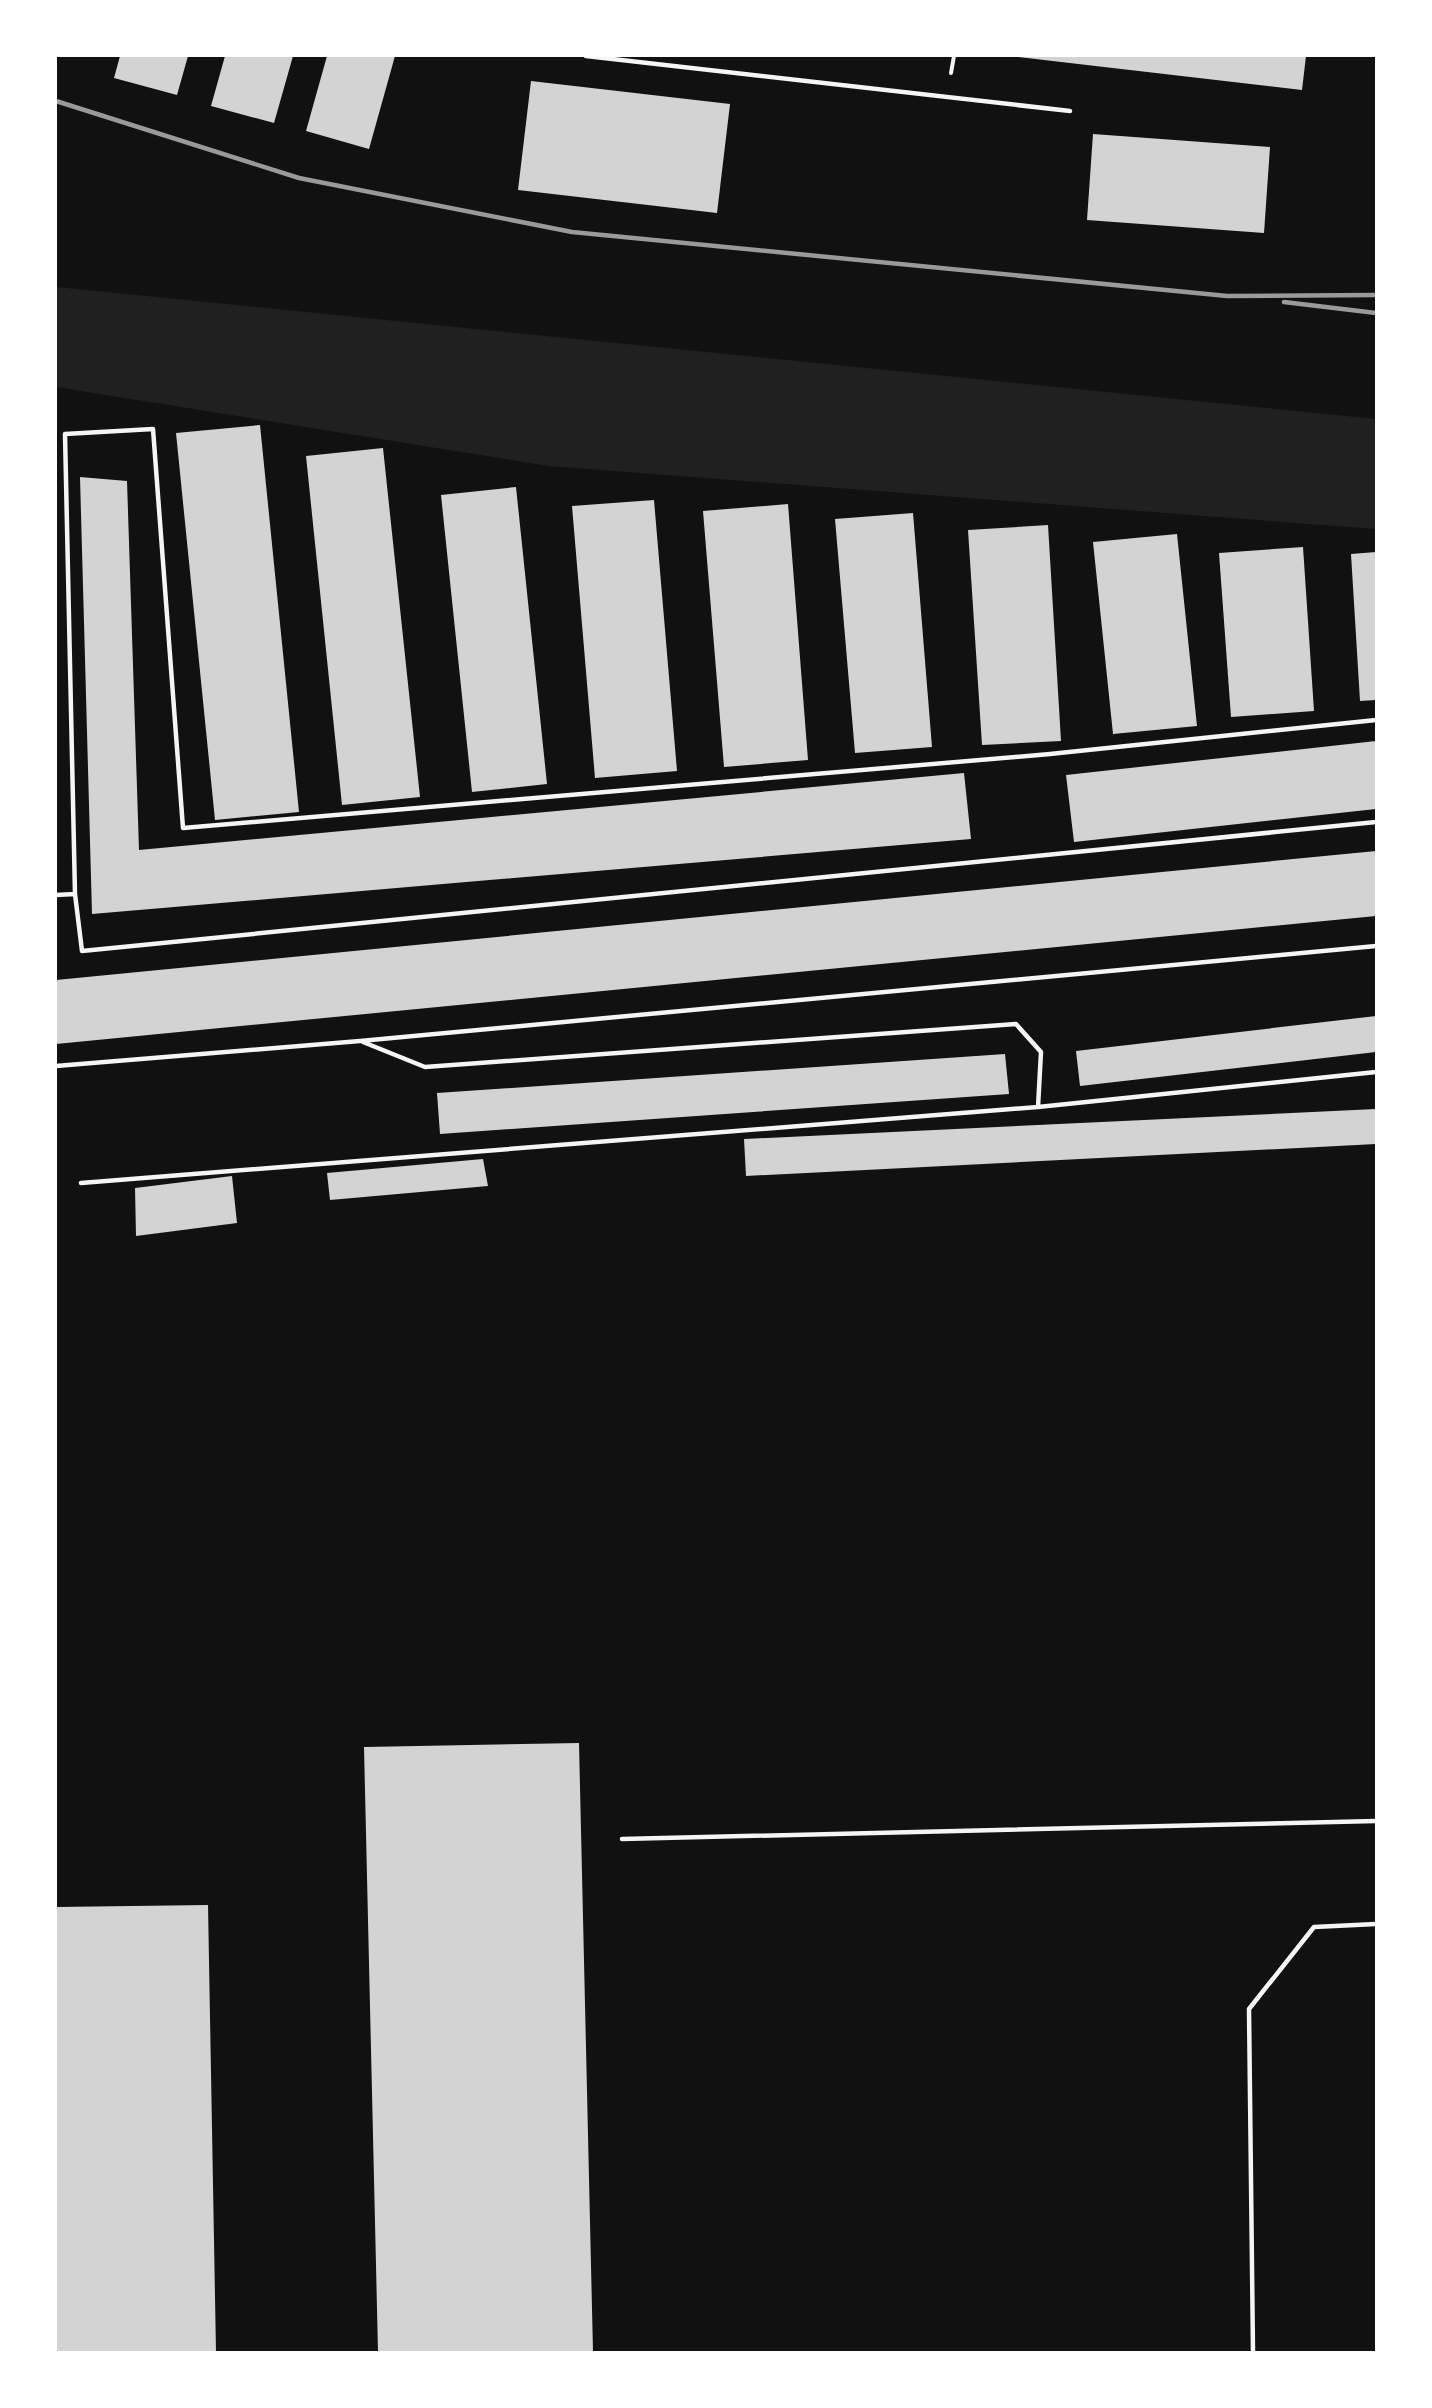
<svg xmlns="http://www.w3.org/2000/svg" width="1432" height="2408" font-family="Mulish,sans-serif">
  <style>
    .green { fill: #202020 }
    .building { fill: #d3d3d3 }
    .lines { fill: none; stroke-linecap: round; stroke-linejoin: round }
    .path { stroke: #f5f5f5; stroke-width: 4 }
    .service { stroke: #f5f5f5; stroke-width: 4.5 }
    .rail { stroke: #9a9a9a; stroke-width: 4.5 }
  </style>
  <rect width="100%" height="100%" fill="#111"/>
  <path class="green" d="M56 287 1376 419V529L549 466 56 387Z"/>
  <path class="building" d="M120 56H188L177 95 114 78Z
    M225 56H293L274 123 211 106Z
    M327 56H395L369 149 306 131Z
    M1009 56H1306L1302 90Z
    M531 81 730 104 717 213 518 190Z
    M1093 134 1270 147 1264 233 1087 220Z
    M260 425 299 812 215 820 176 433Z
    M383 448 420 797 342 805 306 456Z
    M80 477 127 481 139 850 964 773 971 839 92 914Z
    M516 487 547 784 472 792 441 495Z
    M654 500 677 771 595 778 572 506Z
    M788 504 808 760 724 767 703 511Z
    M913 513 932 747 855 753 835 519Z
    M1048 525 1061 741 982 745 968 530Z
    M1177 534 1197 726 1113 734 1093 542Z
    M1303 547 1314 711 1231 717 1219 553Z
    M1376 552V700L1360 701 1351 554Z
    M1376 741V809L1074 842 1066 775Z
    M1376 851V916L56 1044V980Z
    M1376 1016V1052L1080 1086 1076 1051Z
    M1005 1054 1009 1094 440 1134 437 1093Z
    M1376 1109V1144L746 1176 744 1139Z
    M483 1159 488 1186 330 1200 327 1173Z
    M232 1176 237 1223 136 1236 135 1188Z
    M579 1743 593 2352H378L364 1747Z
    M208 1905 216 2352H56V1907Z"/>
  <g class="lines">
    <path class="path" d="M951 73 954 56"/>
    <path class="service" d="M586 56 1070 111
      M1376 720 1050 754 183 828 153 429 65 434 75 894 82 951 1376 822
      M56 895 75 894
      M363 1042 425 1067 1016 1024 1041 1052 1038 1107 1376 1072
      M56 1066 360 1041 1376 946
      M81 1183 1038 1107
      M622 1839 1376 1821
      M1253 2352 1249 2009 1314 1927 1376 1924"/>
    <path class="rail" d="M56 101 299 178 572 232 1227 296 1376 295
      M1284 302 1376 313"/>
  </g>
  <rect width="1432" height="2408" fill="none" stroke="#ffffff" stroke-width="114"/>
</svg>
